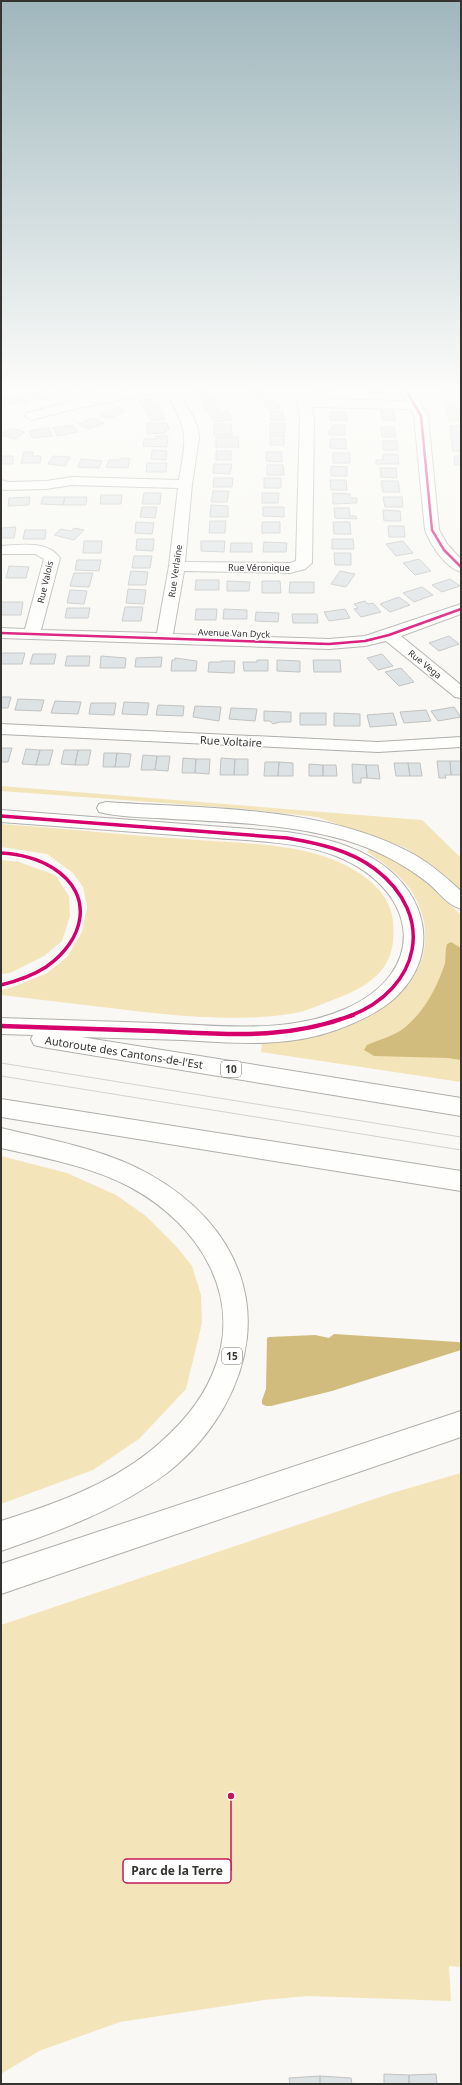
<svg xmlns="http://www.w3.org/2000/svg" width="462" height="2085" font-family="'Noto Sans',sans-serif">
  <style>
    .green { fill: #f4e4b9 }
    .water { fill: #d2bc7d }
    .building { fill: #dde2e5; stroke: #c1c2c1 }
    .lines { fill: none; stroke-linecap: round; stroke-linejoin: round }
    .minor-casing { stroke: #afaeab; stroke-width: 2 }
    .highway-casing { stroke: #afaeab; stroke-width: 2 }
    .minor { fill: #fefefd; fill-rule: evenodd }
    .highway { fill: #fefefd; fill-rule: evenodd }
    .tram { stroke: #d4d3d2; stroke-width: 1 }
    .cycleway-far2-casing { stroke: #fff; stroke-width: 4 }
    .cycleway-far1-casing { stroke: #fff; stroke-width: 5.5 }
    .cycleway-casing { stroke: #fff; stroke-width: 7 }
    .cycleway-far2 { stroke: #d6006c; stroke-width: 2.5 }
    .cycleway-far1 { stroke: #d6006c; stroke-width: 3.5 }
    .cycleway { stroke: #d6006c; stroke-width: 4.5 }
    .labels { text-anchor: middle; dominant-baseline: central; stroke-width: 3; stroke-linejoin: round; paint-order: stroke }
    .far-street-label { font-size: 9px; fill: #363431; stroke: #fff }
    .shield { fill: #fff; stroke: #72716f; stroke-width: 1 }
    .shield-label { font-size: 10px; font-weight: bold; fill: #363431 }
    .street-label { font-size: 11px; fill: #363431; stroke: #fff }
    .leader { fill: none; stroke: #c2185b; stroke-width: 1.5 }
    .callout-dot { fill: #c2185b; stroke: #fff; stroke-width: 1.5 }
    .callout { fill: #fff; stroke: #c2185b; stroke-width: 1.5 }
    .callout-label { font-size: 12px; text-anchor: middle; font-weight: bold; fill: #363431 }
  </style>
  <rect width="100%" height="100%" fill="#f9f8f4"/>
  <path class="green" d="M1 786 422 820 461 858V892L446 876 406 848 317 817 246 809 1 791Z
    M1 824C62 828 123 835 184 839 230 843 279 842 323 856 353 866 390 887 393 921 398 969 371 986 330 1001 317 1006 302 1013 289 1014 236 1022 180 1016 127 1010 85 1005 43 1000 1 995V990L16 986 47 973 67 957 82 932 87 908 83 887 73 873 47 854 1 847Z
    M371 847 420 875 461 915V1082L261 1052 262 1042C301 1034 346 1032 381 1009 423 982 439 936 412 892 401 875 384 863 367 852Z
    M1 860 19 862 55 875 69 896 70 916 62 941 44 956 10 973 1 974Z
    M1 1156 67 1173 116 1195 146 1216 176 1246 192 1266 201 1295 202 1323 186 1389 139 1439 93 1470 1 1504Z
    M461 1473V1967L449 1966 451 2001 308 1996 264 2000 120 2022 39 2051 1 2074V1625L392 1493Z"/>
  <path class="water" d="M451 942 461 948V1060L448 1058 374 1056 364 1050 367 1045C378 1040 390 1037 400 1031 423 1015 437 988 445 963 446 957 445 950 447 944Z
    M334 1334 458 1342 461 1343V1350L332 1391 271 1406H266L262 1404V1400L266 1389 267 1338 269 1337 315 1335 329 1338Z"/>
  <path class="building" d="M63 390H72L76 395 57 398 53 392Z
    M78 390H100L80 393Z
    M194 390H209L216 399 203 401Z
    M251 390H265L271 395 259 398Z
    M313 390H334L335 391 319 395Z
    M365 390H382L386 393 369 394Z
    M435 390H451L456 396 442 397Z
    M47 391 52 398 34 401 30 394Z
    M23 394 29 401 11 405 7 404 2 398Z
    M153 398 161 408 145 410 138 401Z
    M275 399 280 408 267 409 262 400Z
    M221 400 222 403H216L220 410 206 411 201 402Z
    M444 402H458L461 410V421H449Z
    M117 407 126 411 108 419 101 415Z
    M161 410 165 419 151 421 147 412Z
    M227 411 232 420 214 422 209 413Z
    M270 411H283L284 420H271Z
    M381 411H394L395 421 382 420Z
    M330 412H346L347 421 330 420Z
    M93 418 104 423 89 429 78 424Z
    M147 423H167L169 429 165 430 166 432 163 433 147 434Z
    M270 423H285V433H270Z
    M214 424H231L232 435H214Z
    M73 425 78 432 57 436 53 428Z
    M332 425H345V435H329V430H332Z
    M450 426H461V451H453Z
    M381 427H394L396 437H382Z
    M10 428 25 432 15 439 1 435Z
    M49 428 52 436 32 438 29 431Z
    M270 435H284V445H270Z
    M156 436H168L167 447 143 446 144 439H156Z
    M216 437H238L239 447H216Z
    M330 439H346V449L330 448Z
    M383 441H397L398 450H383Z
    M152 450 167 451 166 460 151 459Z
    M216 451H231V460H216Z
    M24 452H33L32 456H41L40 463H21Z
    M266 452H282V462L266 461Z
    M333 453H350V463H333Z
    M383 454 398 455 399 464H376V460H383Z
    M1 456H13V464H1Z
    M53 456 70 457 65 466 48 464Z
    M454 456H461V465H455Z
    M120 458H130L128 468 106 467 109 460H120Z
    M81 459 102 461 99 468 78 467Z
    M147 463H167L166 472H146Z
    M214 464H232L230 474 213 473Z
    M267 465H283L284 475H267Z
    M331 466 347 467V476H331Z
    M380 468H396L397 478 381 477Z
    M214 478H233L232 487H213Z
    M264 478H281V488H264Z
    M330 480H346L347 490H331Z
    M381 481H398L400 492H383Z
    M213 491H229L227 502H211Z
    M144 493H161L160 504H142Z
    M262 493H279L278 503H262Z
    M333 493 350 494V498H357V503L333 504Z
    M101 495H122L121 504H100Z
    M30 497 29 505 8 506 9 498Z
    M43 497H65L63 505 41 504Z
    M65 497H87L86 505H63Z
    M383 497H402L403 507H385Z
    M211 505 228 506V517H210Z
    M142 507H157L155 518 140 517Z
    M263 507H284V517L263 516Z
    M334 508H349L350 516H356L357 519 335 518Z
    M383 510 400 511 401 521H384Z
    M210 521H226L225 533H209Z
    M136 522 154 523 152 534 135 533Z
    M262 522H280V533H262Z
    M333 522H350L351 534H334Z
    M388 526H404L405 537H389Z
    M16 527 14 538H1V528Z
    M74 528 84 530 74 540 54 535 61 529 71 531Z
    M25 530H46L45 539H23Z
    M137 539H154L153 551 136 550Z
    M332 539H353L354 549H332Z
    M84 541H102L101 553H83Z
    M201 541H225L224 552 201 551Z
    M403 541 413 553 396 556 386 544Z
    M264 542 287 543 286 552H263Z
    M231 543H252V552H230Z
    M334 553H351V565H335Z
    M134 556H152L150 568H132Z
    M419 559 431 571 415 575 403 563Z
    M77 560H101L99 571 75 570Z
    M9 566 29 567 26 578H6Z
    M131 571 148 572 146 585H128Z
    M340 571 355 574 346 587 331 584Z
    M74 573H93L89 587 70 586Z
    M450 579 460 586 442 592 432 585Z
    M196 580H219V590H195Z
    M227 581 250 582 249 591H227Z
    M262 581H280L281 593H262Z
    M290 582H314V593H289Z
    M422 587 433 595 414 602 403 593Z
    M128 589 146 590 144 604 126 603Z
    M70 590 87 591 84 604 67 603Z
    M399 597 410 605 390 612 380 604Z
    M365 601 368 604 373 603 381 612 361 617 354 609 358 608 354 604Z
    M1 602H23L21 615H1Z
    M125 607H143L141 621H122Z
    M67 608H90L88 618H65Z
    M196 609H217L216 620H195Z
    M224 609 247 610V619H223Z
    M345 609 350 618 329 621 324 612Z
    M256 612 279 613 278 622 255 621Z
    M292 614H317L318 623H293Z
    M449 636 459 644 439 651 429 643Z
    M1 653H25L22 664H1Z
    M33 654H56L54 664H30Z
    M382 654 393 666 378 670 367 658Z
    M67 656H90L89 666H65Z
    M101 656 126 658 125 668H100Z
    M162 657 161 667H135L136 658Z
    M175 658 197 661 196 671H171L172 660H175Z
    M257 660H268V671H244L243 662H257Z
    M277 660 300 661V672L277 671Z
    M313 660H340L341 672H314Z
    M221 661H235L234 673 208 672 209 662H221Z
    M401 668 414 682 399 686 385 672Z
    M1 697H11L8 708H1Z
    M18 699 44 700 41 711 15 710Z
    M55 701 81 702 78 714 51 713Z
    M124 702 149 703 147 715 122 714Z
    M91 703H116L114 715 89 714Z
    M158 705 184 706 183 716 156 715Z
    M195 706 221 707 219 721 193 717Z
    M454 707 461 717 438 721 431 711Z
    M231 708 257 709 255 721 229 719Z
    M426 710 431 721 404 723 400 712Z
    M264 711 291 712V722H280L273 724 270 721H264Z
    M300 713H326V725H300Z
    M334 713 360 714V726H334Z
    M393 713 397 725 370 727 367 715Z
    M1 748H12L8 762H1Z
    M26 749 40 750 36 765 22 764Z
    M40 750H53L49 765H36Z
    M64 750H78L75 765 61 764Z
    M78 750H91L88 765H75Z
    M104 753H117L115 767H103Z
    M117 753 131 754 129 767H115Z
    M143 755 157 756 155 770H141Z
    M157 756H170L168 771 155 770Z
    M183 758 196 759 195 773H182Z
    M221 758 235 759 234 775H220Z
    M196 759H210L209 774 195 773Z
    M235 759H248V775H234Z
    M437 761H450L451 775H445L446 778H439Z
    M450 761H461V775H451Z
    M265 762H279L278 776H264Z
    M279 762 293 763V776H278Z
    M394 763H408L410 776H396Z
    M408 763H420L422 776H410Z
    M309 764 323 765V776H309Z
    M352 764 366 765 367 778H361V783H353Z
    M323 765H336L337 776H323Z
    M366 765H378L380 779 367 778Z
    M384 2074 409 2075V2084H384Z
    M436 2074 437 2084H409V2075Z
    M320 2076V2084H290L289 2078Z
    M320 2076 351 2078 352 2084H320Z"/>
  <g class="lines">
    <g class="minor-casing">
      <path id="minor" d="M130 390H155L149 394 70 410 32 420 25 416 27 413 68 402Z
        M162 390H175L184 402 193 417 198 429 199 439 192 484 185 562 290 563 296 561 300 419 298 404 283 390H296L307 399 407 401 400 390H412L428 416 439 530 447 544 461 559V572C444 567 431 545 425 530L414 416 411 409 311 407 314 419 312 563 305 569 290 573 184 571 173 634 329 639 365 636 461 604V614L401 636 461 685V698L455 697 386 641 365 646 329 649 1 638V628L25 629 44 559 35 554H1V546C20 545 47 540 60 558L41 630 157 633 169 566 178 488 72 485 46 489 6 490 1 489V480L8 482 46 481 72 477 179 480C184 448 190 434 173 405 170 399 165 395 162 390Z
        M1 724 378 742 461 737V747L378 752 1 734Z"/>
    </g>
    <g class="highway-casing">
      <path id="highway" d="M106 802C207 809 325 805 415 855 432 865 447 878 461 891V909C447 905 439 892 428 883 404 864 375 849 345 840 289 824 229 822 172 819 148 817 122 818 99 812L97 808 99 804Z
        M1 810 287 832C320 837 352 844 380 863 427 895 440 953 398 995 381 1012 358 1022 336 1030 287 1048 234 1043 183 1040 149 1039 115 1038 81 1037L461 1098V1116L42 1047 34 1045 31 1039 33 1035 1 1034V1018C52 1020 103 1021 154 1023 216 1025 286 1035 345 1009 431 971 418 889 336 856 294 840 246 841 203 837 135 832 68 827 1 822Z
        M1 1099 461 1171V1191L1 1117Z
        M1 1128C51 1140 104 1149 149 1174 239 1224 276 1314 224 1407 210 1432 190 1455 167 1473 117 1510 59 1531 1 1551V1521C52 1505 106 1486 149 1452 174 1432 199 1406 212 1375 246 1298 199 1224 130 1187 90 1166 45 1158 1 1148Z
        M461 1411V1437L1 1594V1564Z"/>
    </g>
    <use href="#minor" class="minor"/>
    <use href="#highway" class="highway"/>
    <path class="tram" d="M1 1063 461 1137
      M1 1076 461 1150"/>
    <g class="cycleway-far2-casing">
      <path id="cycleway-far2" d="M406 390 421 416 432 530 444 550 461 567
        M1 633 329 644 365 641 389 635 461 609"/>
    </g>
    <g class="cycleway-far1-casing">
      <path id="cycleway-far1" d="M1 816 287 838C317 843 350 850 375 869 437 916 420 989 350 1016
        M1 853C20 854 37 858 53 868 96 895 84 941 46 967 32 976 17 981 1 985"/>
    </g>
    <g class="cycleway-casing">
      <path id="cycleway" d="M1 1026C52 1028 104 1029 155 1031 226 1034 285 1041 353 1015"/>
    </g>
    <use href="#cycleway-far2" class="cycleway-far2"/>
    <use href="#cycleway-far1" class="cycleway-far1"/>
    <use href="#cycleway" class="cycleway"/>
  </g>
  <linearGradient id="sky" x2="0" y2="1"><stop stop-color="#9fb7bd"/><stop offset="0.57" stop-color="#fcfcfa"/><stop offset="1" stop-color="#fcfcfa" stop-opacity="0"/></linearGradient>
  <rect width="462" height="682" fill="url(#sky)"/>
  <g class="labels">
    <g class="far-street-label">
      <text x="259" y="567">Rue Véronique</text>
      <text transform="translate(175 571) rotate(-82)">Rue Verlaine</text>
      <text transform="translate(45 582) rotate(-77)">Rue Valois</text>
      <text transform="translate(234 633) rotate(2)">Avenue Van Dyck</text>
      <text transform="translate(425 664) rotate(39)">Rue Vega</text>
    </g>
    <g class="shield">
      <rect x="221" y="1061" width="20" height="16" rx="3"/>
      <rect x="222" y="1348" width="20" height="16" rx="3"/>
    </g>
    <g class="shield-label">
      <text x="231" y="1069">10</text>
      <text x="232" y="1356">15</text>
    </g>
    <g class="street-label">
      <text transform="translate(231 741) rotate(3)">Rue Voltaire</text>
      <text transform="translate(124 1052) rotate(9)">Autoroute des Cantons-de-l'Est</text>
    </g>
  </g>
  <path class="leader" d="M231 1796L231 1871"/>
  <circle class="callout-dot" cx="231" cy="1796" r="4"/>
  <rect class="callout" x="123" y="1859" width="108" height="24" rx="4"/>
  <g class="callout-label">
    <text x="177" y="1875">Parc de la Terre</text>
  </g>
  <rect width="462" height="2085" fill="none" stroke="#363431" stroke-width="4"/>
</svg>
